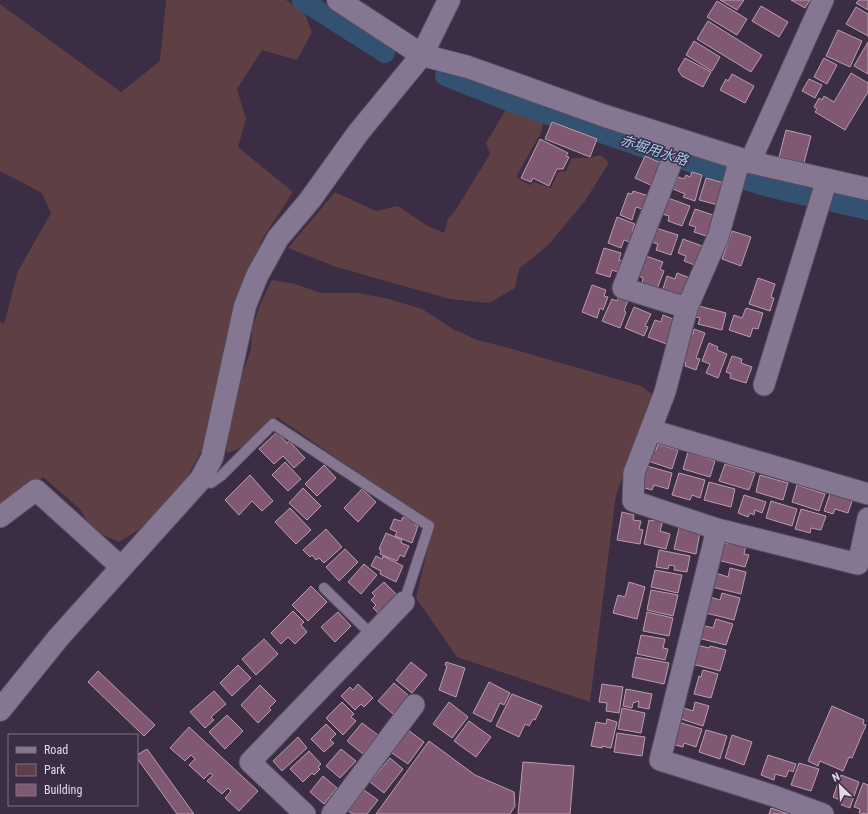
<svg xmlns="http://www.w3.org/2000/svg" width="868" height="814" font-family="'Roboto Condensed','Noto Sans JP',sans-serif">
  <style>
    .green { fill: #5e3f43 }
    .lines { fill: none; stroke-linecap: round; stroke-linejoin: round }
    .canal { stroke: #335271; stroke-width: 20 }
    .building { fill: #805872; stroke: #bb9cb0 }
    .service-casing { stroke: #574b5f; stroke-width: 12 }
    .minor-casing { stroke: #574b5f; stroke-width: 23 }
    .tertiary-casing { stroke: #574b5f; stroke-width: 24 }
    .service { stroke: #857691; stroke-width: 10 }
    .minor { stroke: #857691; stroke-width: 21 }
    .tertiary { stroke: #857691; stroke-width: 22 }
    .labels { text-anchor: middle; dominant-baseline: central; stroke-width: 3; stroke-linejoin: round; paint-order: stroke }
    .water-label { font-size: 14px; font-style: italic; fill: #a2cbf7; stroke: #3a2d44 }
  </style>
  <rect width="100%" height="100%" fill="#3a2d44"/>
  <path class="green" d="M166 0H286L304 12 312 32 297 60 262 50 237 89 246 119 238 147 293 192 261 241 256 263 234 301 204 446 185 482 140 529 119 542 92 530 80 509 43 477 0 508V322L4 324 18 271 51 213 42 193 0 171V4L121 92 160 61Z
    M508 106 544 118 541 133 516 177 530 185 534 182 551 188 558 172 566 171 572 158H589L601 155 609 163 585 201 548 245 519 269 515 288 489 303 450 299 336 267 288 248 335 192 376 211 398 206 426 225 444 233 448 219 455 211 490 154 486 143Z
    M272 280 295 284 321 293H358L389 299 422 309 453 329 477 340 502 346 641 386 653 395 616 495 590 702 457 657 416 598 433 525 277 417 249 445 227 453 226 429 236 393 251 349 252 329 261 302Z"/>
  <g class="lines">
    <path class="canal" d="M302 0 385 53
      M445 76 508 101 648 149 768 187 868 210"/>
  </g>
  <path class="building" d="M720 0H744L737 10Z
    M791 0H810L805 8Z
    M859 0H868V10L856 3Z
    M717 1 747 19 737 35 707 17Z
    M761 6 788 22 779 37 752 21Z
    M856 7 868 14V36L846 24Z
    M708 21 762 55 751 72 697 39Z
    M838 30 862 41 850 67 826 56Z
    M694 41 720 57 712 71 686 55Z
    M868 42V74L854 66Z
    M685 58 711 72 703 87 682 76 678 70Z
    M824 58 837 65 827 84 814 77Z
    M851 73 868 83V92L845 130 815 112 817 109 814 107 819 98 822 100 824 96 834 102Z
    M732 74 754 86 745 103 720 90 726 79 728 81Z
    M809 79 822 85 815 98 802 91Z
    M552 122 597 139 590 157 545 139Z
    M786 130 811 136 804 163 779 157Z
    M540 139 568 153 566 156 569 157 563 169H557L549 186 533 178 531 182 521 178Z
    M645 156 663 164 655 187 635 178Z
    M692 172 702 175 695 201 683 197 685 194 673 189 678 177 684 179 686 175 690 177Z
    M706 178 724 183 718 205 699 200Z
    M633 191 649 196 645 210 636 207 632 220 620 215 628 193 632 194Z
    M668 198 690 206 682 226 668 221 669 216 662 214Z
    M695 209 716 216 709 237 694 232 696 227 689 225Z
    M617 217 635 224 632 231 636 232 632 243 624 240 621 248 608 243Z
    M656 228 678 235 671 255 656 250 658 244 651 242Z
    M732 231 751 237 741 266 722 259Z
    M683 239 705 247 697 266 684 261 686 256 678 253Z
    M604 248 621 253 619 260 624 262 620 273 612 270 610 277 596 273Z
    M646 256 663 262 660 269 664 271 657 289 642 283 643 278 639 276Z
    M677 273 690 278 683 299 662 292 667 276 675 279Z
    M758 278 775 284 771 297 774 298 770 311 749 304Z
    M592 285 606 290 604 296 608 297 603 310 600 308 597 318 582 312Z
    M619 296 628 300 624 311 626 312 620 328 602 321 612 299 617 301Z
    M699 306 726 313 722 330 698 324 700 318 696 317Z
    M634 307 651 314 645 326 648 327 644 336 625 328Z
    M746 308 763 313 758 329 753 328 750 337 729 330 734 315 742 318Z
    M663 315 678 321 669 345 648 337 655 320 661 322Z
    M694 329 705 333 696 358 700 359 696 370 685 366 686 363 680 361 689 332 693 334Z
    M709 343 718 347 717 350 727 354 718 378 706 373 710 364 702 361Z
    M732 356 742 359 741 363 752 367 746 383 730 378 731 374 726 372Z
    M277 432 287 443 289 441 305 458 294 468 283 456 274 464 259 449Z
    M658 444 678 450 672 469 648 461 651 448 656 450Z
    M688 452 715 461 710 477 683 469Z
    M285 462 301 479 288 491 272 475Z
    M725 464 755 473 749 490 719 481Z
    M324 465 336 478 317 496 305 484Z
    M647 466 672 473 668 489 654 485 652 490 641 487Z
    M679 473 705 480 700 498 692 495 690 500 672 495Z
    M250 475 273 501 262 511 252 501 239 515 225 500Z
    M760 475 788 483 783 500 756 492Z
    M709 482 735 489 731 507 704 500Z
    M797 485 825 494 819 511 792 502Z
    M303 488 321 506 307 520 289 503Z
    M362 489 376 502 358 522 344 508Z
    M831 491 853 498 848 513 835 509 833 514 824 511Z
    M744 495 766 502 762 513 755 510 754 515 750 513 748 517 738 513Z
    M771 501 797 509 792 526 766 518Z
    M290 508 311 530 296 544 275 522Z
    M801 509 826 516 821 530 811 528 810 533 795 529Z
    M622 512 634 515 633 520 641 521 639 529 643 530 640 544 617 540Z
    M654 515 664 517 660 531 670 534 666 549 644 544 649 520 653 521Z
    M403 517 416 522 415 525 418 526 412 543 395 536 397 532 390 529 394 519 401 521Z
    M679 528 700 532 696 554 674 549Z
    M326 529 342 547 324 563 319 558 316 560 312 555 310 557 303 550Z
    M386 533 402 540 401 543 409 546 404 557 400 555 397 561 380 554 381 550 379 549Z
    M729 540 746 545 744 554 749 555 745 567 718 560 722 542 728 544Z
    M345 549 358 562 339 581 326 567Z
    M659 550 690 556 687 572 674 570 675 566 669 565 668 569 656 567Z
    M376 556 382 559 383 556 403 566 396 582 380 574 381 571 371 566Z
    M364 564 377 575 361 594 348 582Z
    M730 568 746 572 741 594 712 587 716 573 728 577Z
    M655 570 682 575 678 593 651 587Z
    M384 582 397 595 378 613 373 608 376 605 371 600 375 596 372 593Z
    M629 582 645 587 637 619 613 613 618 595 625 597Z
    M311 586 327 602 308 621 292 605Z
    M651 590 678 595 673 616 647 610Z
    M722 593 740 598 734 620 706 613 710 597 720 600Z
    M293 611 304 622 301 625 307 632 295 644 288 637 281 644 271 633Z
    M338 612 351 626 335 642 321 627Z
    M647 612 673 618 669 636 643 631Z
    M716 619 733 624 726 645 698 638 702 625 713 628Z
    M641 635 665 639 663 648 668 649 665 660 637 654Z
    M264 639 278 654 256 675 242 659Z
    M697 645 709 648 710 646 726 650 720 671 692 664Z
    M636 657 669 663 664 684 632 677Z
    M411 662 427 675 412 693 396 680Z
    M446 662 465 668 456 697 439 690 447 666 445 665Z
    M238 665 251 678 232 696 220 683Z
    M703 670 718 674 711 698 694 694 699 676 701 677Z
    M98 671 155 725 144 736 88 682Z
    M489 682 510 693 504 705 500 703 491 722 473 713Z
    M394 683 409 696 393 714 378 701Z
    M358 684 373 698 364 707 361 704 355 710 341 696 350 687 353 690Z
    M602 684 623 687 619 713 606 711 607 703 599 702Z
    M260 685 276 701 269 708 271 710 258 723 241 705Z
    M626 689 652 694 649 709 638 707 639 701 633 703 632 708 623 706Z
    M214 691 226 704 211 717 214 720 205 728 190 712Z
    M512 694 542 706 535 720 533 719 529 726 525 724 519 737 496 726Z
    M342 702 354 714 351 717 356 721 343 735 326 718Z
    M449 702 468 717 452 738 433 724Z
    M695 702 709 706 703 726 681 719 684 708 693 711Z
    M832 706 864 720 863 724 866 725 852 758 849 757 843 771 820 761 818 766 808 761Z
    M622 708 645 713 641 733 618 729Z
    M227 715 243 731 225 749 209 732Z
    M607 719 617 722 611 748 602 746V748L591 746 596 722 606 724Z
    M469 721 491 737 476 757 454 741Z
    M678 722 702 729 696 747 684 743 683 747 672 744Z
    M362 723 378 735 363 754 347 741Z
    M326 724 336 734 330 740 334 743 324 752 311 739Z
    M189 727 258 791 239 811 225 798 231 791 228 788 222 794 207 781 213 775 210 773 204 779 189 765 195 759 191 755 185 761 170 748Z
    M408 730 424 742 408 764 392 753Z
    M706 730 727 736 720 759 699 752Z
    M617 733 645 737 642 756 614 752Z
    M732 735 752 742 744 765 725 758Z
    M298 737 307 748 282 771 273 761Z
    M429 741 475 775 514 792 515 806 510 814H376Z
    M147 749 194 814H177L137 758V755Z
    M341 749 356 761 340 778 326 766Z
    M309 751 321 764 318 767 320 769 314 775 312 773 303 782 290 769Z
    M768 755 796 764 793 772 789 770 786 777 775 774 774 780 761 775Z
    M390 758 403 769 384 793 370 782Z
    M523 762 574 766 570 814H518Z
    M799 763 819 769 811 791 791 785Z
    M841 775 859 782 850 808 839 804 840 800 833 797Z
    M323 776 337 788 324 804 310 792Z
    M863 783 868 785V814L859 813 860 809 854 807Z
    M364 790 378 800 367 814H353L348 811Z
    M771 808 789 814H769Z"/>
  <g class="lines">
    <g class="service-casing">
      <path id="service" d="M201 479 211 483 221 476 273 424 429 526 404 602
        M324 588 372 635"/>
    </g>
    <g class="minor-casing">
      <path id="minor" d="M680 140 623 288 687 308
        M740 159 718 237 687 308 665 392 634 473 633 501 717 529 858 564 868 518
        M750 162 823 0
        M764 385 827 179
        M651 430 868 494
        M0 517 36 490 121 567
        M717 529 660 760 774 796 823 814
        M305 814 250 762 404 602
        M332 814 414 705"/>
    </g>
    <g class="tertiary-casing">
      <path id="tertiary" d="M338 0 422 55 468 67 605 116 750 162 868 189
        M0 710 59 637 201 479 212 458 245 306 257 276 278 238 310 200 358 133 422 55 449 0"/>
    </g>
    <use href="#service" class="service"/>
    <use href="#minor" class="minor"/>
    <use href="#tertiary" class="tertiary"/>
  </g>
  <g class="labels">
    <g class="water-label">
      <text transform="translate(654 150) rotate(18)">赤堀用水路</text>
    </g>
  </g>
  <rect x="8" y="734" width="130" height="72" fill="#3a2d44" stroke="#7d7286"/>
  <rect x="16" y="747" width="20" height="6" fill="#857691" stroke="#7d7286"/>
  <text x="44" y="754" font-size="12" fill="#e1d9e8">Road</text>
  <rect x="16" y="764" width="20" height="12" fill="#5e3f43" stroke="#7d7286"/>
  <text x="44" y="774" font-size="12" fill="#e1d9e8">Park</text>
  <rect x="16" y="784" width="20" height="12" fill="#805872" stroke="#7d7286"/>
  <text x="44" y="794" font-size="12" fill="#e1d9e8">Building</text>
  <g transform="translate(840 786) rotate(335)" stroke="#3a2d44" stroke-width="3" paint-order="stroke">
  <path d="M0-3L7 15L0 10L-7 15Z" fill="#e1d9e8"/>
  <text y="-6" font-size="11" font-weight="bold" text-anchor="middle" fill="#e1d9e8">N</text>
  </g>
</svg>
